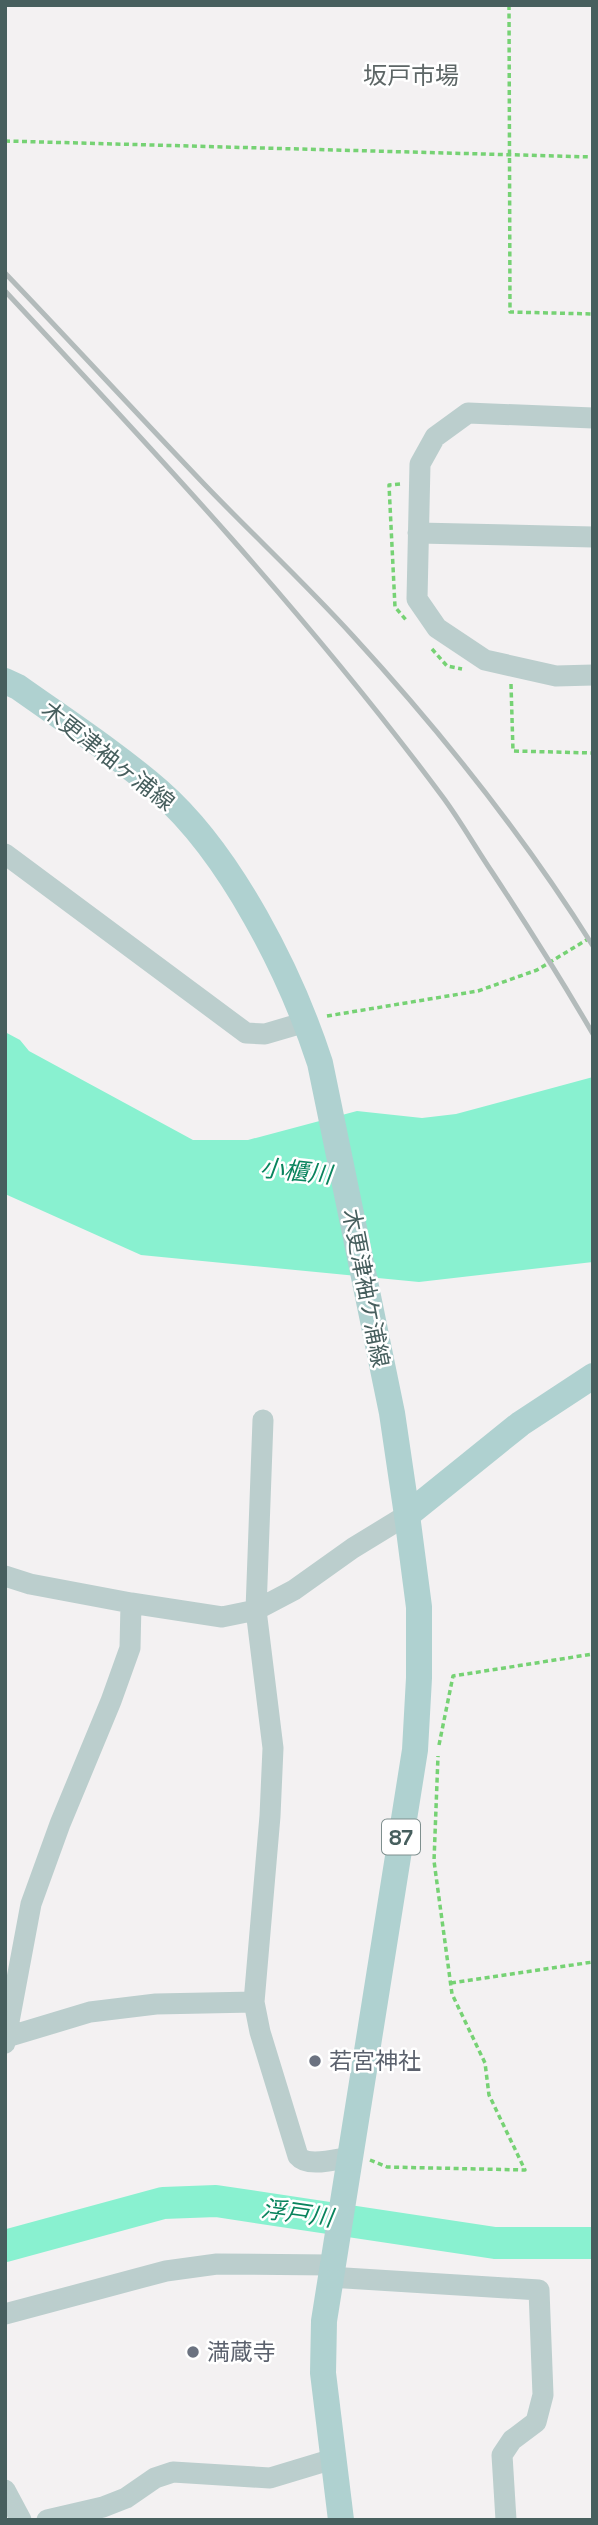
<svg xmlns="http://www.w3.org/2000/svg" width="598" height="2525" font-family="'Space Grotesk','Noto Sans JP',sans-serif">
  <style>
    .water { fill: #89f1d0 }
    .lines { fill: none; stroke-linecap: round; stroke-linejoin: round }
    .river { stroke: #89f1d0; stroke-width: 32 }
    .path { stroke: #76d274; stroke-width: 3.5; stroke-dasharray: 5 3.5; stroke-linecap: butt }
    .minor { stroke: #bbcecd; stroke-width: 21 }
    .major { stroke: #afd1d0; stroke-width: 26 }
    .rail { stroke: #b3bbbb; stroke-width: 5 }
    .worship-dot { fill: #6b7280; stroke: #fff; stroke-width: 2.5 }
    .labels { text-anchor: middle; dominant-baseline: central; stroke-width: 5; stroke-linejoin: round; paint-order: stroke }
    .shield { fill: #fff; stroke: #7e8f8e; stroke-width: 2 }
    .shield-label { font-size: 21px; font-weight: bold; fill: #475f5e }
    .street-label { font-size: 23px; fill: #475f5e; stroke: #fff }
    .worship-label { font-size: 23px; fill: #5b616d; stroke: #fff; text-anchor: start }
    .neighbourhood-label { font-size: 24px; fill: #5d6666; stroke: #fff }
    .water-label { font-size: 24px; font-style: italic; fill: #09845d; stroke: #fff }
  </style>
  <rect width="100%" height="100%" fill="#f3f1f2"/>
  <path class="water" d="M5 1032 20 1040 29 1051 193 1140H248L357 1111 422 1118 456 1114 593 1077V1262L419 1282 141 1255 5 1194Z"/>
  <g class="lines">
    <path class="river" d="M5 2246 163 2203 216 2201 495 2243H593"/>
    <path class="path" d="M509 5 510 312 593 314
      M5 141 593 157
      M400 484 389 485 395 607 406 620
      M432 649 447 666 462 669
      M511 684 513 751 593 753
      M327 1016 478 991 537 970 593 936
      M439 1745 453 1676 593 1654
      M451 1983 593 1962
      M370 2160 387 2167 525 2170 489 2095 485 2063 452 1994 434 1861 438 1756"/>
    <path class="minor" d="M593 418 468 413 435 437 420 464 417 599 437 628 485 660 556 676 593 675
      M418 533 593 537
      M5 854 246 1033 265 1034 306 1022
      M263 1420 256 1610 273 1748 270 1816 254 2002 260 2032 298 2156C308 2168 336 2159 351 2157
      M5 1576 30 1584 131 1603 222 1617 256 1610 294 1590 353 1548 407 1515
      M7 2037 90 2012 156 2004 254 2002
      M5 2043 31 1904 60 1824 111 1701 130 1648 131 1603
      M329 2277 539 2290 543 2395 536 2422 512 2440 502 2455 506 2520
      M5 2314 166 2271 217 2264 331 2265
      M5 2490 21 2520
      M47 2520 103 2507 126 2498 155 2478 173 2472 270 2478 333 2459"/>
    <path class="major" d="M5 681 18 687C66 721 115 753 159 791 231 854 291 974 320 1063L392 1413 407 1515 419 1607V1678L415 1750 324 2321 323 2373 341 2520
      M407 1515 520 1424 593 1376"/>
    <path class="rail" d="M5 273C72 343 138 415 205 485 254 536 306 584 353 636 441 732 524 836 593 946
      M5 291C157 454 309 617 442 796 460 820 475 847 492 872 527 925 561 979 593 1034"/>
  </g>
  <g class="worship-dot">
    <circle cx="315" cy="2061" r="7"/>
    <circle cx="193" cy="2352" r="7"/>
  </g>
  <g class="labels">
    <rect class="shield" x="382" y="1819.5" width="38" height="35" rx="5"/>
    <g class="shield-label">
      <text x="401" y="1837">87</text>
    </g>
    <g class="street-label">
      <text transform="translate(108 756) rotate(38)">木更津袖ヶ浦線</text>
      <text transform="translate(366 1288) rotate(79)">木更津袖ケ浦線</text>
    </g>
    <g class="worship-label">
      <text x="329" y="2061">若宮神社</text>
      <text x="207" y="2352">満蔵寺</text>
    </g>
    <g class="neighbourhood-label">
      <text x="411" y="75">坂戸市場</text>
    </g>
    <g class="water-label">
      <text transform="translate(296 1171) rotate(6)">小櫃川</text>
      <text transform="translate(297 2213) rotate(8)">浮戸川</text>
    </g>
  </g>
  <rect width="598" height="2525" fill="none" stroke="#475f5e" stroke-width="14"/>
</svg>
